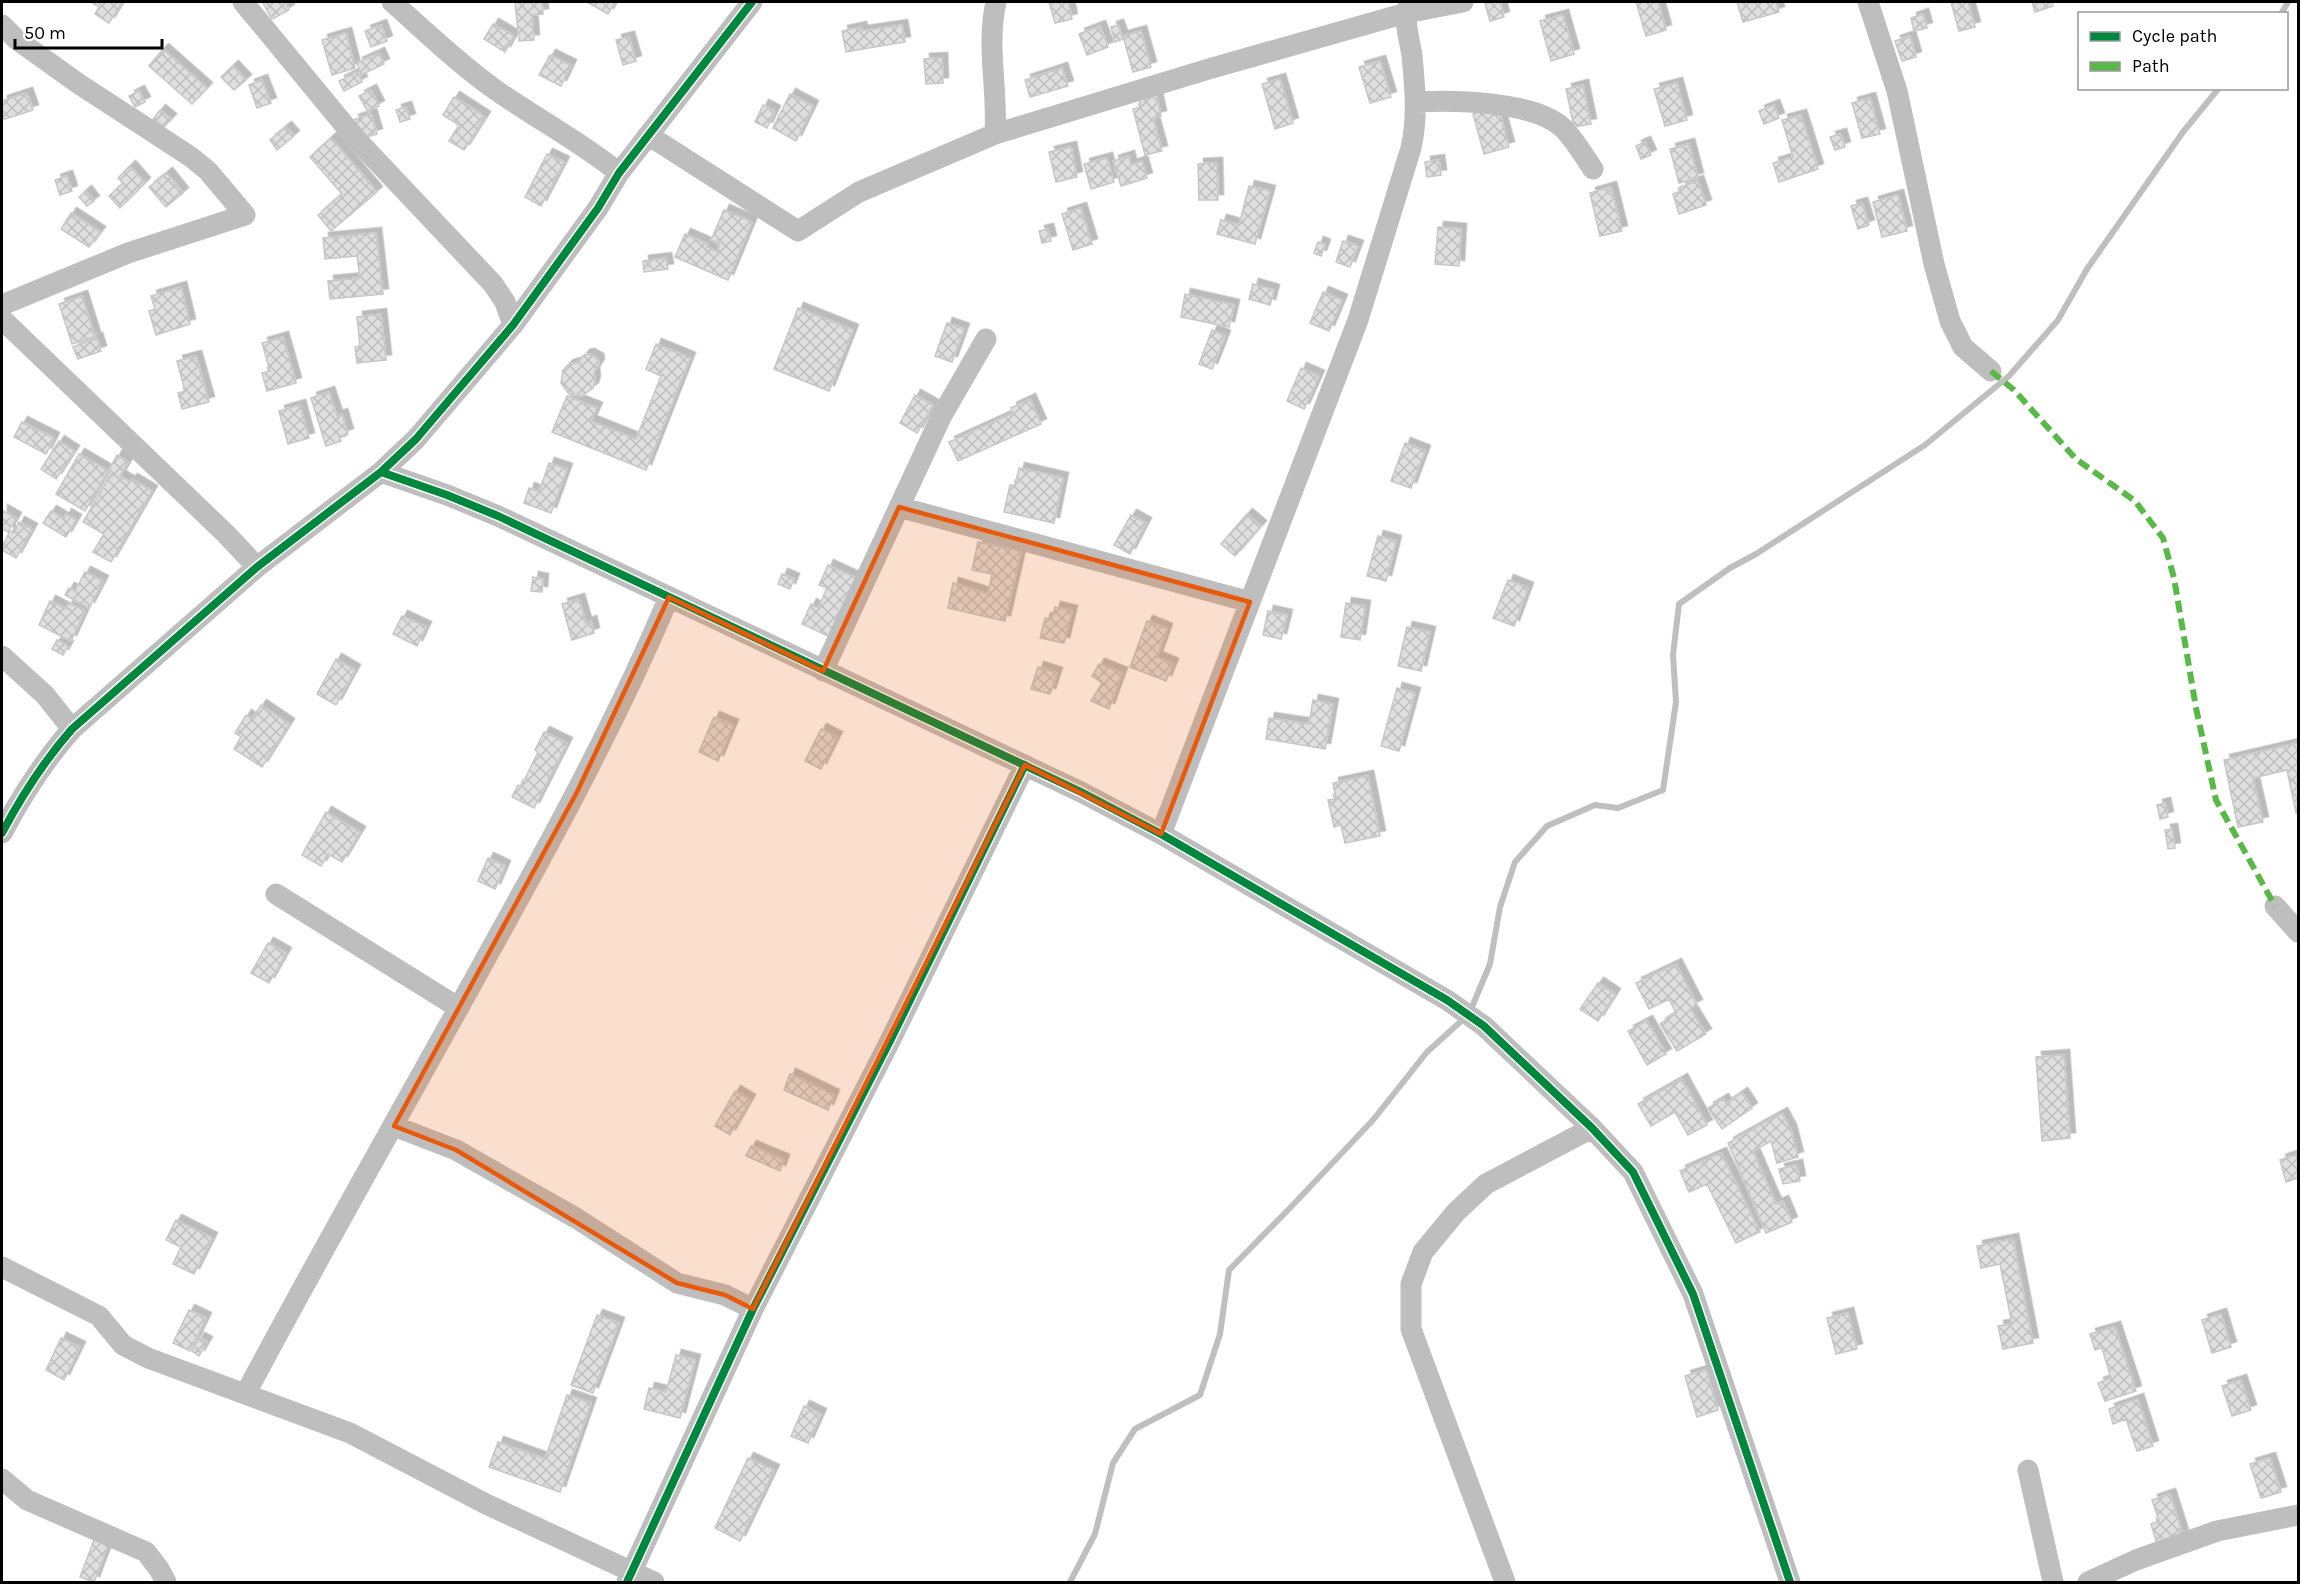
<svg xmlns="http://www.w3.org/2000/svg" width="2300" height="1584" font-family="Karla,sans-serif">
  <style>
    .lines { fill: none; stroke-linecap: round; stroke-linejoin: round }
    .stream { stroke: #bfbfbf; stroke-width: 6 }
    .building { fill: url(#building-cross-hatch); stroke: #c7c7c7; stroke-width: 1.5; filter: url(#shadow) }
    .minor { stroke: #bebebe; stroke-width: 21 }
    .quiet { stroke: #58b947; stroke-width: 6; stroke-dasharray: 12 6; stroke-linecap: butt }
    .cycleway-casing { stroke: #fff; stroke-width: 11 }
    .cycleway { stroke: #00873e; stroke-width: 8 }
    .marked { fill: #e8590c; fill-opacity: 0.2; stroke: #e8590c; stroke-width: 4.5; stroke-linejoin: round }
  </style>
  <defs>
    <pattern id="building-cross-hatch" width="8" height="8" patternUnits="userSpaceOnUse" patternTransform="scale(1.5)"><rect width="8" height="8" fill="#dfdfdf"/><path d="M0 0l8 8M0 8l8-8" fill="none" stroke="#bebebe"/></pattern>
    <filter id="shadow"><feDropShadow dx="5.5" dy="-5.5" stdDeviation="0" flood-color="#0004"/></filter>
  </defs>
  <rect width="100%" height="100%" fill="#fff"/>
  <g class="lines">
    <path class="stream" d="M2281 14 2288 2
      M1070 1582 1095 1534 1113 1463 1135 1429 1200 1395 1220 1334 1229 1270 1290 1208 1373 1120 1427 1052 1469 1014 1490 964 1500 907 1515 862 1547 826 1595 805 1618 808 1663 790 1676 702 1673 655 1679 604 1730 568 1756 554 1925 445 2009 376 2058 320 2087 269 2183 132 2219 88"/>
  </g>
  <path class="building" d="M91 2H122L109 23 95 14 99 7Z
    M265 2H285L289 10 272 19 263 3Z
    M515 2H542L543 14 532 15 534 40 519 41Z
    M587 2H615L608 14Z
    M1049 2H1068L1072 19 1055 23Z
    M1493 2H1500L1504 17 1490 21 1485 4Z
    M1636 2H1658L1666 30 1646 36Z
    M1737 2H1776L1779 12 1743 22Z
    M1951 2H1968L1975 27 1959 31Z
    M2032 2H2052L2053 6 2035 12Z
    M1923 14 1927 28 1914 31 1911 18Z
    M1563 15 1574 54 1551 61 1540 21Z
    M493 24 514 36 505 52 484 39Z
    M381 25 387 41 371 47 365 31Z
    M902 25 905 42 846 52 842 31 861 27 862 31Z
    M1118 25 1123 39 1115 42 1111 27Z
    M1100 26 1108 47 1087 55 1079 34Z
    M1141 31 1151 67 1133 72 1123 36Z
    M346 33 355 68 332 75 322 40Z
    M1910 36 1916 57 1902 61 1895 41Z
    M629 37 636 61 623 65 616 40Z
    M163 49 207 88 192 104 149 66Z
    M379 53 384 64 361 75 357 63Z
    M550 55 571 65 561 86 539 75Z
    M942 58 943 83 926 84 924 59Z
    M1380 61 1391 97 1370 103 1359 67Z
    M233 66 246 80 234 90 221 77Z
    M1062 68 1068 86 1030 97 1025 80Z
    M357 72 362 82 344 91 339 81Z
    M1280 79 1293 123 1275 129 1262 84Z
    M262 80 271 103 257 108 249 85Z
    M1677 83 1687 120 1665 126 1654 89Z
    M1583 85 1591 124 1574 127 1566 89Z
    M371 90 379 106 368 112 359 96Z
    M139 91 145 102 135 107 129 96Z
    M27 93 33 110 2 120V101Z
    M1156 93 1161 116 1153 118 1162 151 1145 155 1133 109 1141 107 1139 98Z
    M790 94 813 106 796 141 773 128Z
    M454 97 485 117 464 150 449 141 459 125 443 115Z
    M1870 98 1880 134 1862 138 1852 103Z
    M763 105 775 111 767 128 755 122Z
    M1774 105 1779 118 1764 124 1759 111Z
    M406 107 410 119 400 122 396 110Z
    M1498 107 1509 147 1484 154 1473 114Z
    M160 110 171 119 164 127 153 119Z
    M371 114 377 134 360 139 353 120Z
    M1801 115 1818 169 1779 182 1773 163 1793 157 1782 120Z
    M286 127 294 136 277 150 270 140Z
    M1841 134 1845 147 1835 150 1830 137Z
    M331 138 377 192 331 231 318 215 342 194 310 157Z
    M1645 142 1651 155 1641 159 1636 146Z
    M1689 144 1698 178 1679 183 1670 149Z
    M1071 147 1077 177 1056 182 1049 152Z
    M547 154 564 162 541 206 525 197Z
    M1129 156 1131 165 1142 161 1147 178 1121 186 1113 161Z
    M1107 158 1114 182 1091 189 1084 164Z
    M1439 160 1441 175 1427 177 1425 162Z
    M1217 163 1218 200H1199L1198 164Z
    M130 166 145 183 120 208 109 196 123 183 118 178Z
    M167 173 183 193 166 207 149 187Z
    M67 176 72 191 60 195 55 180Z
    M1698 181 1706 205 1679 214 1673 194 1681 191 1680 187Z
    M1249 186 1270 191 1255 244 1217 234 1221 220 1239 225Z
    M1611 187 1622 231 1600 236 1590 193Z
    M86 191 94 201 87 206 79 197Z
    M1898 195 1907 231 1882 237 1873 202Z
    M1862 203 1869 225 1858 229 1851 206Z
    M1081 208 1092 244 1073 250 1062 214Z
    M724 210 752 222 728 280 675 257 685 234 708 244 707 247 717 252 720 243 711 240Z
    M71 213 100 232 89 247 61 229Z
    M1438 227 1461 229 1459 266 1435 264Z
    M1048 229 1051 241 1042 243 1039 231Z
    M376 233 383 294 330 299 328 281 360 278 357 256 325 259 323 238Z
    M1343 241 1358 246 1350 267 1336 262Z
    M1318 242 1325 245 1321 256 1314 253Z
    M666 258 668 269 644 272 643 261Z
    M1253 284 1274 290 1270 305 1249 299Z
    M181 287 190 324 156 335 149 311 155 309 151 296Z
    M1323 292 1342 300 1329 331 1310 323Z
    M1185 294 1234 305 1229 327 1181 317Z
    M82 296 95 337 72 344 59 304Z
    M798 308 853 330 829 391 774 369Z
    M381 314 386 360 357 363 355 347 360 346 357 317Z
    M947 323 964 329 952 362 935 356Z
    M1212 330 1225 336 1212 369 1199 364Z
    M283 337 296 383 267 391 262 373 270 371 262 343Z
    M97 338 101 351 78 359 73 347Z
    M656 344 690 358 646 470 552 432 567 396 597 408 591 421 636 439 661 376 646 369Z
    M589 354 598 359 599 364 594 372 595 381 593 388 582 396 569 394 561 383 563 370 568 365 579 362 584 355Z
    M196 356 209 402 182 409 178 393 185 391 177 361Z
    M1301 368 1319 376 1304 409 1287 401Z
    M329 392 337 416 342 414 348 434 339 437 341 441 326 446 311 398Z
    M915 395 933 405 917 433 900 423Z
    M1030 399 1041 424 958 461 949 442 1013 413 1011 408Z
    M300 405 309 438 288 444 279 411Z
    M22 422 54 438 46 454 14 437Z
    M59 441 74 451 56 479 41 469Z
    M1405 443 1425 451 1411 488 1391 481Z
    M79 454 108 471 85 511 56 494Z
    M117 455 128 462 120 476 130 482 132 479 152 491 111 562 93 552 104 534 83 522 112 472 109 470Z
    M549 463 567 469 551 513 524 503 529 488 539 492Z
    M1019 468 1063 478 1054 523 1004 512 1010 485 1015 486Z
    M2 510 16 518 8 532 3 529 2 531Z
    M51 511 64 519 66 514 76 520 66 537 43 523Z
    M1247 514 1261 526 1235 556 1221 544Z
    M1131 515 1146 523 1130 554 1114 545Z
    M19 522 32 529 16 558 2 550V547L10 531 14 533Z
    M1378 536 1396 541 1386 581 1367 576Z
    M978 542 1021 551 1005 621 948 608 953 583 988 594 992 574 972 570Z
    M828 565 856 578 830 637 802 624 811 604 818 608 827 588 819 585Z
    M85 572 103 581 89 608 65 595 69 588 75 591Z
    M782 574 794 579 790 589 778 584Z
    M533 577 543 579 542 592 531 591Z
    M1508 580 1528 588 1514 626 1493 618Z
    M579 599 586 623 591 621 594 633 572 640 562 604Z
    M50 601 66 609 69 603 85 611 71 641 39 625Z
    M1346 603 1365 606 1360 640 1341 637Z
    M1055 607 1072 611 1064 643 1040 638 1045 618 1052 619Z
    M1268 611 1287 615 1281 639 1263 635Z
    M402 616 426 627 417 646 393 634Z
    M1147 621 1167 629 1157 657 1173 664 1166 681 1130 667Z
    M1407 627 1430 632 1421 671 1398 666Z
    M57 640 68 646 63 655 52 649Z
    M336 659 355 670 336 705 317 694Z
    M1099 664 1122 673 1109 709 1091 701 1102 683 1092 676Z
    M1038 667 1057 673 1050 694 1031 689Z
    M1397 688 1415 693 1399 751 1381 746Z
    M1313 700 1333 704 1325 749 1266 739 1269 718 1309 724Z
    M261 705 289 724 262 767 234 749 241 737 235 733 246 715 252 719Z
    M714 717 733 725 718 761 699 752Z
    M821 729 837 737 821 769 805 761Z
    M544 732 567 743 534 808 512 797 518 785 521 787 538 752 535 750Z
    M2298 743V812L2296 813 2287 770 2253 778 2263 822 2238 827 2224 760Z
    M1368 776 1380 836 1345 843 1341 825 1334 827 1328 800 1336 799 1333 783Z
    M2165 803 2168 817 2160 819 2157 805Z
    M326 812 360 832 342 862 328 854 321 866 302 855Z
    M2172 829 2175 848 2168 849 2165 830Z
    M488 858 505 866 495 889 478 881Z
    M268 943 286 953 269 983 251 973Z
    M1676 964 1697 1005 1690 1008 1706 1034 1677 1051 1660 1024 1676 1013 1669 999 1649 1009 1636 983Z
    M1598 983 1615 994 1598 1021 1580 1009Z
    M1647 1021 1666 1054 1647 1065 1628 1031Z
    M2064 1055 2070 1138 2042 1141 2036 1057Z
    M790 1074 834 1095 828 1110 784 1090Z
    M1682 1079 1707 1125 1688 1135 1675 1112 1651 1126 1638 1104Z
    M735 1091 750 1100 730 1135 715 1126Z
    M1742 1093 1752 1108 1722 1129 1708 1108 1723 1099 1726 1104Z
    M1782 1113 1791 1130 1798 1157 1777 1163 1771 1141 1753 1151 1776 1204 1783 1201 1792 1222 1766 1233 1728 1143Z
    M751 1146 784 1160 780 1171 746 1156Z
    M1721 1153 1760 1232 1736 1243 1707 1184 1689 1192 1680 1171Z
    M2298 1154V1178L2286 1182 2280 1160Z
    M1797 1165 1800 1181 1783 1184 1779 1169Z
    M176 1220 212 1238 194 1274 173 1264 181 1247 166 1240Z
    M2013 1239 2033 1343 2003 1349 1998 1326 2012 1324 2000 1264 1981 1268 1977 1246Z
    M189 1310 206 1318 190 1351 173 1343Z
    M1848 1313 1857 1349 1836 1354 1827 1318Z
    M2221 1314 2231 1347 2212 1353 2202 1320Z
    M597 1315 619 1323 593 1393 571 1385Z
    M2115 1327 2136 1391 2105 1401 2098 1383 2111 1378 2102 1348 2095 1350 2090 1334Z
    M61 1338 80 1347 64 1380 46 1370Z
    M199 1338 207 1342 199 1356 192 1351Z
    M676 1355 695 1360 680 1418 644 1409 649 1388 666 1392Z
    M1706 1370 1718 1410 1697 1417 1685 1376Z
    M2241 1380 2251 1410 2232 1416 2222 1386Z
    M567 1395 591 1403 560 1492 489 1467 498 1442 545 1459Z
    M2138 1399 2153 1446 2137 1451 2126 1419 2113 1424 2109 1409Z
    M804 1406 821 1414 808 1443 791 1436Z
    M748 1458 774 1470 740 1541 715 1528Z
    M2270 1458 2281 1492 2261 1498 2250 1464Z
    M2170 1494 2183 1535 2157 1544 2151 1524 2159 1521 2152 1500Z
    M94 1540 108 1545 94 1582 80 1577Z"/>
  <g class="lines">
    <path class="minor" d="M243 2 356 139 493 284 505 302 513 325
      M392 2C426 32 460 65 497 91 537 119 581 142 619 173
      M1868 2 1897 91 1934 264 1950 321 1963 347 1991 371
      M2 25 16 39 79 84 191 157 208 171 245 215 128 253 2 305
      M1416 102C1454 100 1534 101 1563 128 1575 140 1584 156 1593 169
      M995 134C998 90 986 45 996 2
      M648 135 798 231 859 192 995 134 1212 68 1406 13 1463 2
      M2 319 226 534 257 567
      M381 472 447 495 498 516 1081 792 1161 834 1447 1000 1484 1026 1592 1128 1633 1172 1693 1294 1790 1582
      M899 507 1250 602
      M2 656 45 695 72 729
      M823 671 941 417 986 339
      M2 833C22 795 44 761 72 729L257 567 381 472 416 439 513 325 598 208 619 173 752 2
      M1161 834 1358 320 1411 148C1418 117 1415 88 1412 56 1409 35 1403 24 1409 2
      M276 894 459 1008
      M2275 906 2298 932
      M394 1126 456 1150 576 1218 677 1283 725 1295 753 1309
      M2 1267 99 1316 123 1345 148 1358 350 1433 486 1504 654 1582
      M246 1393C325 1244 410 1097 491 949 555 834 618 718 669 597
      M2028 1470 2053 1582
      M2 1479 27 1500 146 1552 159 1569 166 1582
      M627 1582 753 1309 890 1041 1025 765
      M1505 1582 1411 1329V1284L1423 1252 1456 1212 1486 1184 1592 1128
      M2088 1582 2136 1560 2217 1531 2298 1515"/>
    <path class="quiet" d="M1991 371 2014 390 2076 459 2135 501 2163 538 2174 578 2196 708 2216 800 2275 906"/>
    <g class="cycleway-casing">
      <path id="cycleway" d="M381 472 447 495 498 516 1081 792 1161 834 1447 1000 1484 1026 1592 1128 1633 1172 1693 1294 1790 1582
        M2 833C22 795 44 761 72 729L257 567 381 472 416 439 513 325 598 208 619 173 752 2
        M627 1582 753 1309 890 1041 1025 765"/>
    </g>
    <use href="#cycleway" class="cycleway"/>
  </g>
  <path class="marked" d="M899 507 1250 602 1161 834 1025 765 753 1309 725 1295 677 1283 456 1150 394 1126 577 792 669 597 823 671Z"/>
  <rect width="2300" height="1584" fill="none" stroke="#000000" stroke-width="6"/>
  <rect x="2078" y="12" width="210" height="78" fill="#ffffff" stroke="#999999" stroke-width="1.5"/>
  <rect x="2090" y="32" width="30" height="9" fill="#00873e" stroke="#999999" stroke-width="1.5"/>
  <text x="2132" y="42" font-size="18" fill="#000000">Cycle path</text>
  <rect x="2090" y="62" width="30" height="9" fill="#58b947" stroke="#999999" stroke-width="1.5"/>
  <text x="2132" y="72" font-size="18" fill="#000000">Path</text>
  <path d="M15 39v9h147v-9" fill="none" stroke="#000000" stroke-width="3"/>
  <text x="24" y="39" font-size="18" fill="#000000" stroke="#ffffff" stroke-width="4.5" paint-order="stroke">50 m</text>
</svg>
